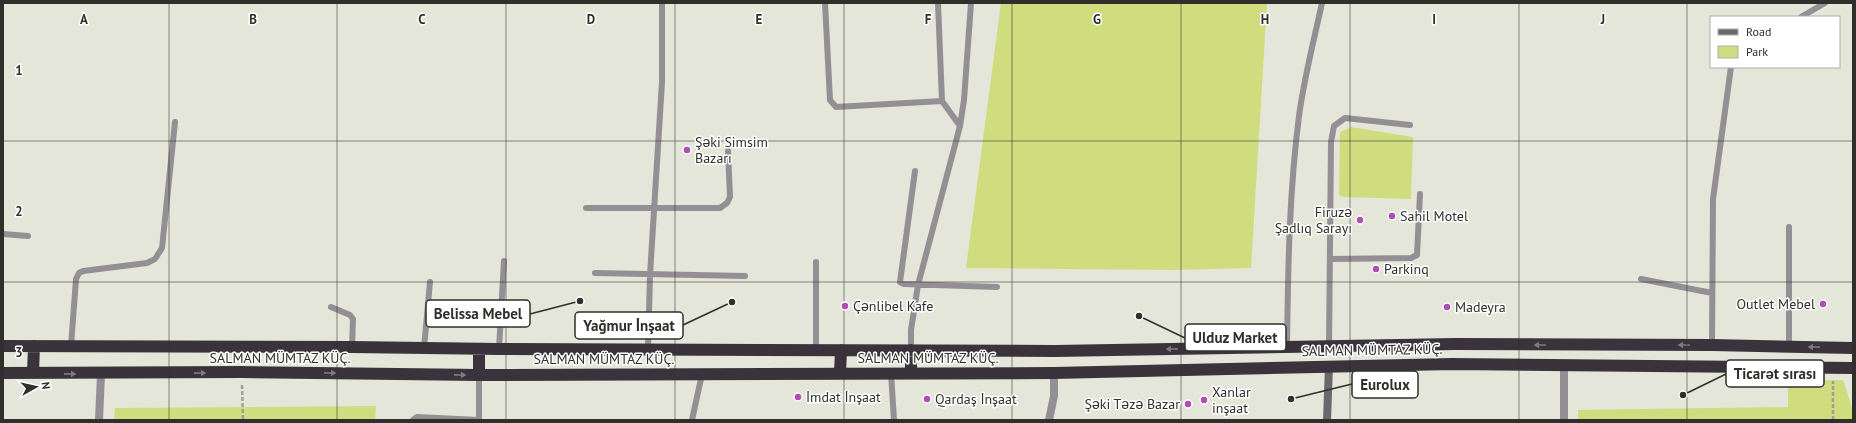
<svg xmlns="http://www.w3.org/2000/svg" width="1856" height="423" font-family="'PT Sans',sans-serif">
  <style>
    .green { fill: #cfdd7f }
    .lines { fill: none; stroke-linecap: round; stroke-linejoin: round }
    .path { stroke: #9fa096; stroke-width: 2.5; stroke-dasharray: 4 2; stroke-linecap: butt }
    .lane { stroke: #948f94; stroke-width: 6 }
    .street { stroke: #948f94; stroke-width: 8 }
    .secondary { stroke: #6d676d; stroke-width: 8 }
    .highway { stroke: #3b333b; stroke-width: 12 }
    .oneway { fill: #807a80 }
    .grid { fill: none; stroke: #2f302b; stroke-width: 1; stroke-opacity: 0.55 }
    .poi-dot { fill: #af4db4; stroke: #fff; stroke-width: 1.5 }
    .labels { text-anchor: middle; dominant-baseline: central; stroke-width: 3; stroke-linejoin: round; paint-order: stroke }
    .poi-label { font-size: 14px; fill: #2f302b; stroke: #fff; text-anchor: start }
    .street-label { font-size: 14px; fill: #2f302b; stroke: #fff }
    .grid-label { font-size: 13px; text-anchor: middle; font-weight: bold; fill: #2f302b; stroke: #fff; stroke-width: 3; stroke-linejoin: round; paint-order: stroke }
    .leader { fill: none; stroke: #2f302b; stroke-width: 1.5 }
    .callout-dot { fill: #2f302b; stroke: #fff; stroke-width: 1.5 }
    .callout { fill: #fff; stroke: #2f302b; stroke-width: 1.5 }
    .callout-label { font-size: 15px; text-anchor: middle; font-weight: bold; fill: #2f302b }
  </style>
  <rect width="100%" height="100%" fill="#e4e6d9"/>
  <path class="green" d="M1001 3H1267L1251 268 1173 270 966 268Z
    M1351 127 1413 137 1411 199 1344 197 1339 195 1340 132Z
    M1843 380 1853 411V420H1578V410L1788 407V381Z
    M376 406 375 420H114L115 408Z"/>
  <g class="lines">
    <path class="path" d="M242 385 243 420
      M1833 420V381"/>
    <path class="lane" d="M825 3 830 100 836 107 942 101
      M938 3 942 101 960 126
      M1801 17 1825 3
      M915 171 900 282 904 284 997 287
      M586 208H720L727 203 730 197 728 151
      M1789 227V347
      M3 234 28 236
      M1330 259 1411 258 1417 255 1420 194
      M816 262V350
      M595 273 745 276
      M1641 279 1712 293
      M331 307 350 315 353 319 352 347
      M1712 345 1713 199 1731 67
      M71 346 76 279 79 273 83 271 147 263 155 259 162 248 175 122
      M1329 346 1331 142 1334 126 1345 118 1410 125
      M1287 347C1288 270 1289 193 1299 116 1304 78 1314 40 1322 3
      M424 348 430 282
      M499 349 504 261
      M648 350 650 275 662 82V3
      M911 350V330L918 285 960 126 964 100 971 3
      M891 373 894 420
      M413 420 417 417 479 420V375
      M692 420 702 374"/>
    <path class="street" d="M99 420 101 374
      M1049 420 1054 396V373
      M1564 420V365"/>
    <path class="secondary" d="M1327 420 1329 366"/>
    <path class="highway" d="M3 346 352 347 499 349 1055 351 1455 344 1712 345 1853 348
      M3 373 242 372 479 375 1054 373 1452 364 1853 368
      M33 373 34 346
      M911 373V350
      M840 374 841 350
      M479 375V349"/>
  </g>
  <defs><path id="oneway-solid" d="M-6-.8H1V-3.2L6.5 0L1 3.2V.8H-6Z"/></defs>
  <g class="oneway">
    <use href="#oneway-solid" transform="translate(1540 345) rotate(-180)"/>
    <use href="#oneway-solid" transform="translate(1684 345) rotate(180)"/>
    <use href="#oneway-solid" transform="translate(1814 347) rotate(-179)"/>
    <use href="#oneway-solid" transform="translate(1172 349) rotate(179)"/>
    <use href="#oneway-solid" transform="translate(200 373) rotate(-1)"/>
    <use href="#oneway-solid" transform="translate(330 373) rotate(1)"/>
    <use href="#oneway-solid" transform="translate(70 374) rotate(1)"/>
    <use href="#oneway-solid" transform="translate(460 375) rotate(1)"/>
  </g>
  <path class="grid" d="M169 3V420M337 3V420M506 3V420M675 3V420M844 3V420M1012 3V420M1181 3V420M1350 3V420M1519 3V420M1687 3V420M3 141H1853M3 282H1853"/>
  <g class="poi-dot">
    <circle cx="687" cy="150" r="4"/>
    <circle cx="1392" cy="216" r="4"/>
    <circle cx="1360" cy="220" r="4"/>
    <circle cx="1376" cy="269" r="4"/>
    <circle cx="1823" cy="304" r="4"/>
    <circle cx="845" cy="306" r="4"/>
    <circle cx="1447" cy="307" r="4"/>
    <circle cx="798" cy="397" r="4"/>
    <circle cx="927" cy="399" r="4"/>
    <circle cx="1204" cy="400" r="4"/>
    <circle cx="1188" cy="404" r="4"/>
  </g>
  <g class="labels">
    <g class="poi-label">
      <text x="695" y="142">Şəki Simsim<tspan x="695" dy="16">Bazarı</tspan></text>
      <text x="1352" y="212" text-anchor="end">Firuzə<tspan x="1352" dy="16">Şadlıq Sarayı</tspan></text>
      <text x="1400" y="216">Sahil Motel</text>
      <text x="1384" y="269">Parkinq</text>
      <text x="1815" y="304" text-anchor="end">Outlet Mebel</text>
      <text x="853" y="306">Çənlibel Kafe</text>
      <text x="1455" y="307">Madeyra</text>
      <text x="1212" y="392">Xanlar<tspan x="1212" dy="16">inşaat</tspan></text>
      <text x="806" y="397">İmdat İnşaat</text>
      <text x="935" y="399">Qardaş İnşaat</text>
      <text x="1180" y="404" text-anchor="end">Şəki Təzə Bazar</text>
    </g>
    <g class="street-label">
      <text transform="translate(1372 350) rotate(-1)">SALMAN MÜMTAZ KÜÇ.</text>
      <text x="280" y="358">SALMAN MÜMTAZ KÜÇ.</text>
      <text x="928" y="358">SALMAN MÜMTAZ KÜÇ.</text>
      <text x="604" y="359">SALMAN MÜMTAZ KÜÇ.</text>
    </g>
  </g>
  <g class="grid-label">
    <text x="84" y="24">A</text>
    <text x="253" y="24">B</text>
    <text x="422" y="24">C</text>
    <text x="591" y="24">D</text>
    <text x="759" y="24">E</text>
    <text x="928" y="24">F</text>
    <text x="1097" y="24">G</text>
    <text x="1265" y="24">H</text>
    <text x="1434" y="24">I</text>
    <text x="1603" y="24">J</text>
    <text x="19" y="75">1</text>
    <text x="19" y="216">2</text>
    <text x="19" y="357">3</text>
  </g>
  <path class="leader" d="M580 301L530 314M732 302L683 325M1139 316L1185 338M1683 395L1726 374M1291 399L1352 384"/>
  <g class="callout-dot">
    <circle cx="580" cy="301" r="4"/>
    <circle cx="732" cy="302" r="4"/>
    <circle cx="1139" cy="316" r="4"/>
    <circle cx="1683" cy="395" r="4"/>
    <circle cx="1291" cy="399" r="4"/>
  </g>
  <g class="callout">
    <rect x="426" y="300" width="104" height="27" rx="4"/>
    <rect x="575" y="312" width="108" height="27" rx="4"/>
    <rect x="1185" y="324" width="101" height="27" rx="4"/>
    <rect x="1726" y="360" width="98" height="27" rx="4"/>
    <rect x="1352" y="371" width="66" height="27" rx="4"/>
  </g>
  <g class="callout-label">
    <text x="478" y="319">Belissa Mebel</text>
    <text x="629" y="331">Yağmur İnşaat</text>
    <text x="1235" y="343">Ulduz Market</text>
    <text x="1775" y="379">Ticarət sırası</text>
    <text x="1385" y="390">Eurolux</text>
  </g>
  <rect width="1856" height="423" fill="none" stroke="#2f302b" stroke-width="8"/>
  <rect x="1710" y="16" width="130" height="52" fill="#ffffff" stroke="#acacaa"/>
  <rect x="1718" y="29" width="20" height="6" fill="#6d676d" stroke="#acacaa"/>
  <text x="1746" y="36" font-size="12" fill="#2f302b">Road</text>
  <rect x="1718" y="46" width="20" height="12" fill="#cfdd7f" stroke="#acacaa"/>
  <text x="1746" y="56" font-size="12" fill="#2f302b">Park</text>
  <g transform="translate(36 387) rotate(82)" stroke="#ffffff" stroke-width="3" paint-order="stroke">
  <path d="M0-3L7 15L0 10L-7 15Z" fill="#2f302b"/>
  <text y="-6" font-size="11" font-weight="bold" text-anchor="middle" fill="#2f302b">N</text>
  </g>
</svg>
